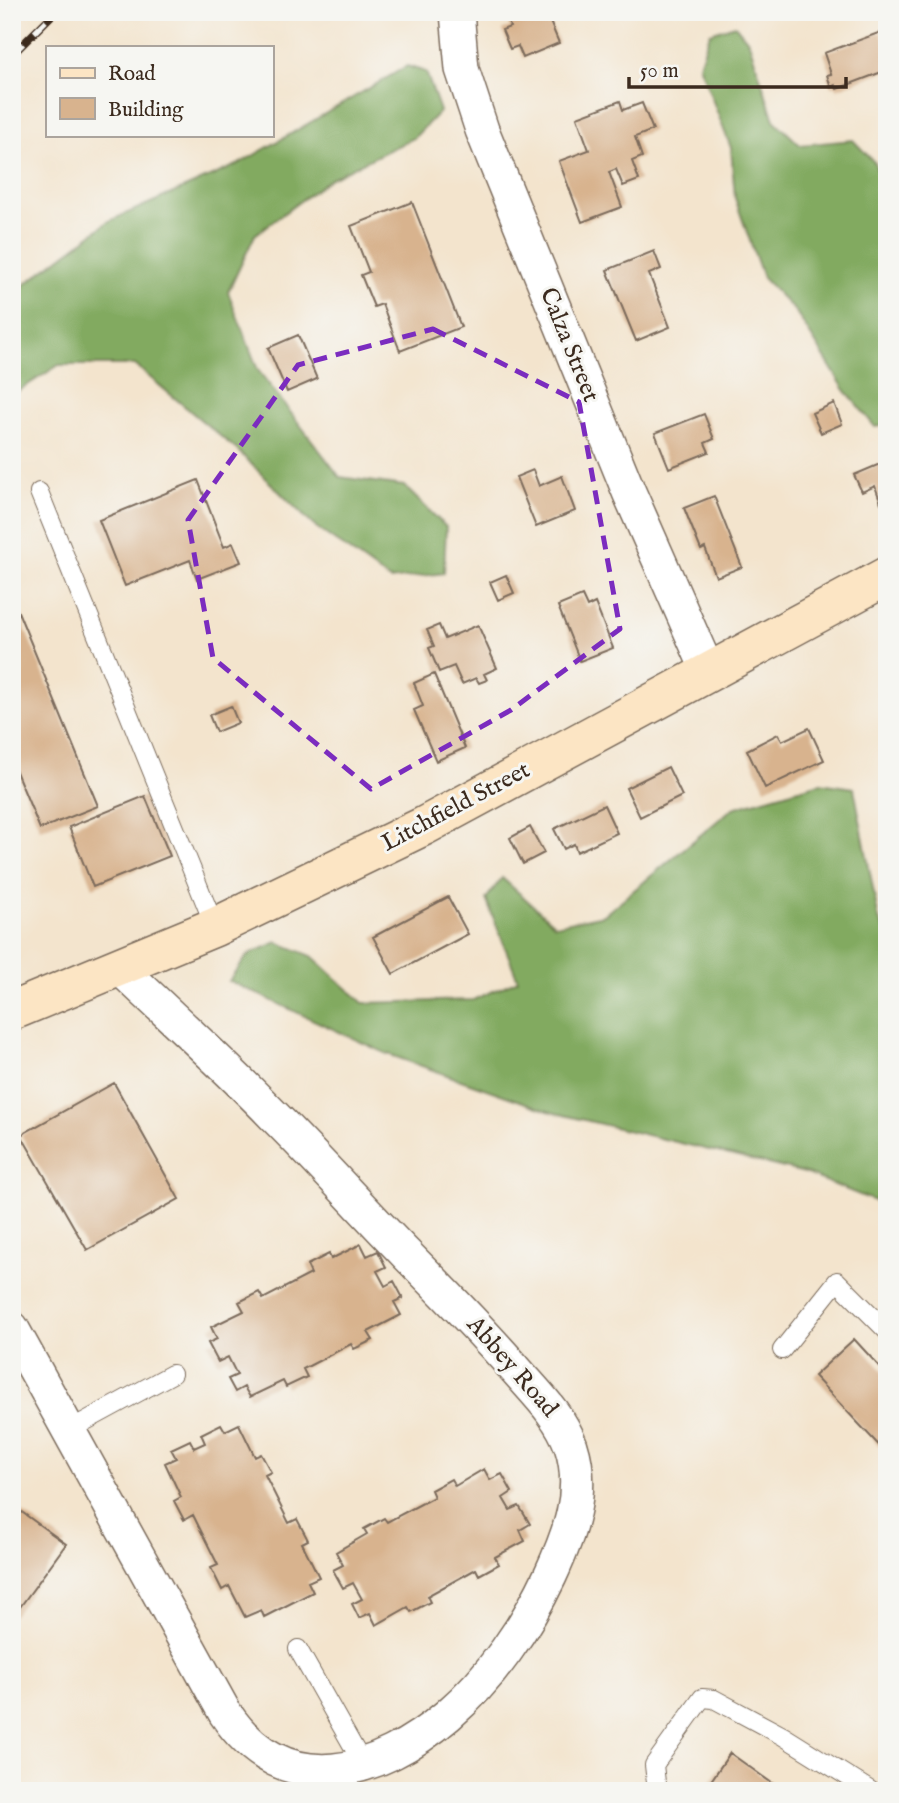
<svg xmlns="http://www.w3.org/2000/svg" width="899" height="1803" font-family="'IM FELL English',serif">
  <style>
    .forest { fill: #82aa60; stroke: #5e6a3f; stroke-width: 2 }
    .building { fill: #d8b38e }
    .lines { fill: none; stroke-linecap: round; stroke-linejoin: round }
    .lane-casing { stroke: #7b6b5b; stroke-width: 20 }
    .street-casing { stroke: #7b6b5b; stroke-width: 36 }
    .secondary-casing { stroke: #7b6b5b; stroke-width: 41 }
    .lane { stroke: #fff; stroke-width: 18 }
    .street { stroke: #fff; stroke-width: 33 }
    .secondary { stroke: #fce5c4; stroke-width: 38 }
    .rail-casing { stroke: #3b2a1e; stroke-width: 8 }
    .rail { stroke: #f6f6f2; stroke-width: 5; stroke-dasharray: 16; stroke-linecap: butt }
    .marked { fill: none; stroke: #7b2cbf; stroke-width: 5; stroke-dasharray: 14 9; stroke-linejoin: round }
    .labels { text-anchor: middle; dominant-baseline: central; stroke-width: 6; stroke-linejoin: round; paint-order: stroke }
    .street-label { font-size: 24px; fill: #3b2a1e; stroke: #f6f6f2 }
  </style>
  <rect width="100%" height="100%" fill="#f6f6f2"/>
  <filter id="ink" filterUnits="userSpaceOnUse"><feTurbulence type="fractalNoise" baseFrequency=".0143" numOctaves="2"/><feDisplacementMap in="SourceGraphic" scale="14" xChannelSelector="R" yChannelSelector="G"/><feConvolveMatrix kernelMatrix="1 2 1 2 8 2 1 2 1" color-interpolation-filters="sRGB"/></filter>
  <filter id="wash" filterUnits="userSpaceOnUse"><feTurbulence type="fractalNoise" baseFrequency=".00686" numOctaves="4" result="noise"/><feDisplacementMap in="SourceGraphic" scale="28" xChannelSelector="R" yChannelSelector="G"/><feGaussianBlur stdDeviation="1.57" result="paint"/><feColorMatrix in="noise" values="0 0 0 0 0 0 0 0 0 0 0 0 0 0 0 0 0 1.4 0 .05"/><feComposite in="paint" operator="in"/></filter>
  <g filter="url(#wash)">
    <rect width="100%" height="100%" fill="#f3e4cd"/>
    <path class="forest" d="M735 25 749 42 774 120 800 145 853 140 875 163 887 202V284L882 354 887 375V425L875 427 845 390 796 312 763 278 735 198 731 148 699 65 710 33Z
      M407 66 426 72 440 111 414 138 331 178 255 235 228 292 258 370 340 477 404 486 446 527 444 573 390 580 313 525 237 450 135 365H59L12 395V294L109 221 237 165Z
      M820 783 854 788 879 920 887 933V1206L805 1173 551 1112 385 1053 229 981 248 955 277 942 312 956 363 1003 473 1000 518 980 486 899 502 878 555 925 604 915 733 808Z"/>
    <g id="blocks">
      <path class="building" d="M510 12H559L548 17 559 43 523 58 518 46 510 49 502 30 510 27 505 14Z
        M881 32 887 48V70L837 89 835 85 831 87 827 75 831 74 824 53Z
        M620 101 623 110 642 103 653 130 635 137 642 157 632 161 639 180 623 186 616 169 609 172 622 207 582 222 559 161 589 150 577 117Z
        M412 202 461 327 400 351 382 304 374 307 361 275 369 272 351 226Z
        M654 251 661 269 649 274 670 327 636 341 607 270Z
        M298 335 317 379 287 392 268 348Z
        M834 403 842 424 821 433 812 413Z
        M704 414 714 439 705 443 709 452 669 468 655 433Z
        M887 461V500L881 503 875 486 862 492 854 475Z
        M533 470 539 486 562 476 575 511 536 527 516 477Z
        M198 480 224 547 233 543 241 562 197 579 190 560 125 586 99 520Z
        M714 496 742 567 716 577 705 548 701 550 684 508Z
        M506 575 514 593 498 600 490 582Z
        M582 596 587 607 595 603 613 648 580 661 558 606Z
        M12 597 98 806 40 829 12 762Z
        M439 625 445 639 478 625 497 668 484 674 487 680 479 683 476 678 462 684 454 666 439 672 429 648 434 646 427 630Z
        M434 674 465 748 436 761 414 710 423 706 414 683Z
        M231 706 238 723 216 732 209 715Z
        M809 728 824 760 765 788 747 750 778 734 782 741Z
        M668 767 682 796 640 817 626 788Z
        M145 796 170 856 93 887 69 827Z
        M604 805 617 833 577 852 574 844 564 849 554 829Z
        M530 827 544 853 523 864 510 838Z
        M448 897 468 934 393 974 373 937Z
        M114 1083 179 1199 87 1250 21 1135Z
        M361 1244 367 1256 378 1251 386 1267 377 1271 385 1286 394 1281 403 1298 394 1302 401 1315 368 1332 373 1340 354 1349 351 1344 303 1369 307 1377 286 1387 283 1381 250 1397 244 1387 235 1392 228 1379 237 1375 228 1357 218 1362 208 1343 217 1339 211 1327 244 1311 239 1302 259 1292 263 1299 311 1274 307 1265 329 1254 331 1259Z
        M854 1339 887 1375V1454L814 1376Z
        M221 1424 225 1431 239 1424 255 1457 261 1454 271 1472 265 1475 289 1523 297 1519 308 1540 302 1543 319 1577 308 1582 313 1592 264 1617 261 1610 245 1617 229 1586 222 1590 211 1568 218 1565 193 1515 184 1520 174 1501 181 1497 165 1463 176 1458 171 1449 190 1440 194 1448 205 1443 201 1434Z
        M484 1469 490 1480 502 1474 512 1492 503 1498 510 1510 519 1506 530 1524 520 1530 525 1541 495 1557 499 1564 479 1575 476 1569 427 1596 430 1602 411 1612 408 1607 376 1625 370 1613 359 1618 352 1604 362 1599 353 1583 343 1588 333 1570 343 1565 336 1552 367 1534 364 1529 384 1518 387 1522 434 1497 431 1490 451 1479 455 1486Z
        M12 1505 66 1544 12 1618Z
        M730 1753 783 1791H704Z"/>
    </g>
  </g>
  <g filter="url(#ink)">
    <use href="#blocks" fill-opacity="0" stroke="#7b6b5b" stroke-width="2"/>
    <g class="lines">
      <g class="lane-casing">
        <path id="lane" d="M39 492 215 927
          M782 1350 837 1281 887 1331
          M69 1430 172 1374
          M298 1649 363 1764
          M657 1791 654 1765 702 1698 714 1699 783 1736 871 1791"/>
      </g>
      <g class="street-casing">
        <path id="street" d="M457 12 462 69 482 130 629 492 708 671
          M12 1328 225 1713C285 1803 378 1775 448 1715 491 1678 526 1627 550 1576 569 1535 586 1492 571 1446 560 1416 538 1395 517 1371 482 1331 445 1293 407 1255 362 1209 320 1162 275 1117 225 1065 171 1017 119 967"/>
      </g>
      <g class="secondary-casing">
        <path id="secondary" d="M12 1011 215 927 424 826 887 576"/>
      </g>
      <use href="#lane" class="lane"/>
      <use href="#street" class="street"/>
      <use href="#secondary" class="secondary"/>
      <g class="rail-casing">
        <path id="rail" d="M12 55 55 12"/>
      </g>
      <use href="#rail" class="rail"/>
    </g>
  </g>
  <path class="marked" d="M433 329 579 402 620 629 511 710 371 789 213 658 188 520 298 365Z"/>
  <g class="labels">
    <g class="street-label">
      <text transform="translate(569 345) rotate(68)">Calza Street</text>
      <text transform="translate(456 807) rotate(-28)">Litchfield Street</text>
      <text transform="translate(512 1367) rotate(49)">Abbey Road</text>
    </g>
  </g>
  <rect width="899" height="1803" fill="none" stroke="#f6f6f2" stroke-width="42"/>
  <rect x="46" y="46" width="228" height="91" fill="#f6f6f2" stroke="#aba49d" stroke-width="2"/>
  <rect x="60" y="68" width="35" height="10" fill="#fce5c4" stroke="#aba49d" stroke-width="2"/>
  <text x="108" y="80" font-size="21" fill="#3b2a1e">Road</text>
  <rect x="60" y="98" width="35" height="21" fill="#d8b38e" stroke="#aba49d" stroke-width="2"/>
  <text x="108" y="116" font-size="21" fill="#3b2a1e">Building</text>
  <path d="M629 77v10h217v-10" fill="none" stroke="#3b2a1e" stroke-width="3.5"/>
  <text x="640" y="77" font-size="21" fill="#3b2a1e" stroke="#f6f6f2" stroke-width="5" paint-order="stroke">50 m</text>
</svg>
